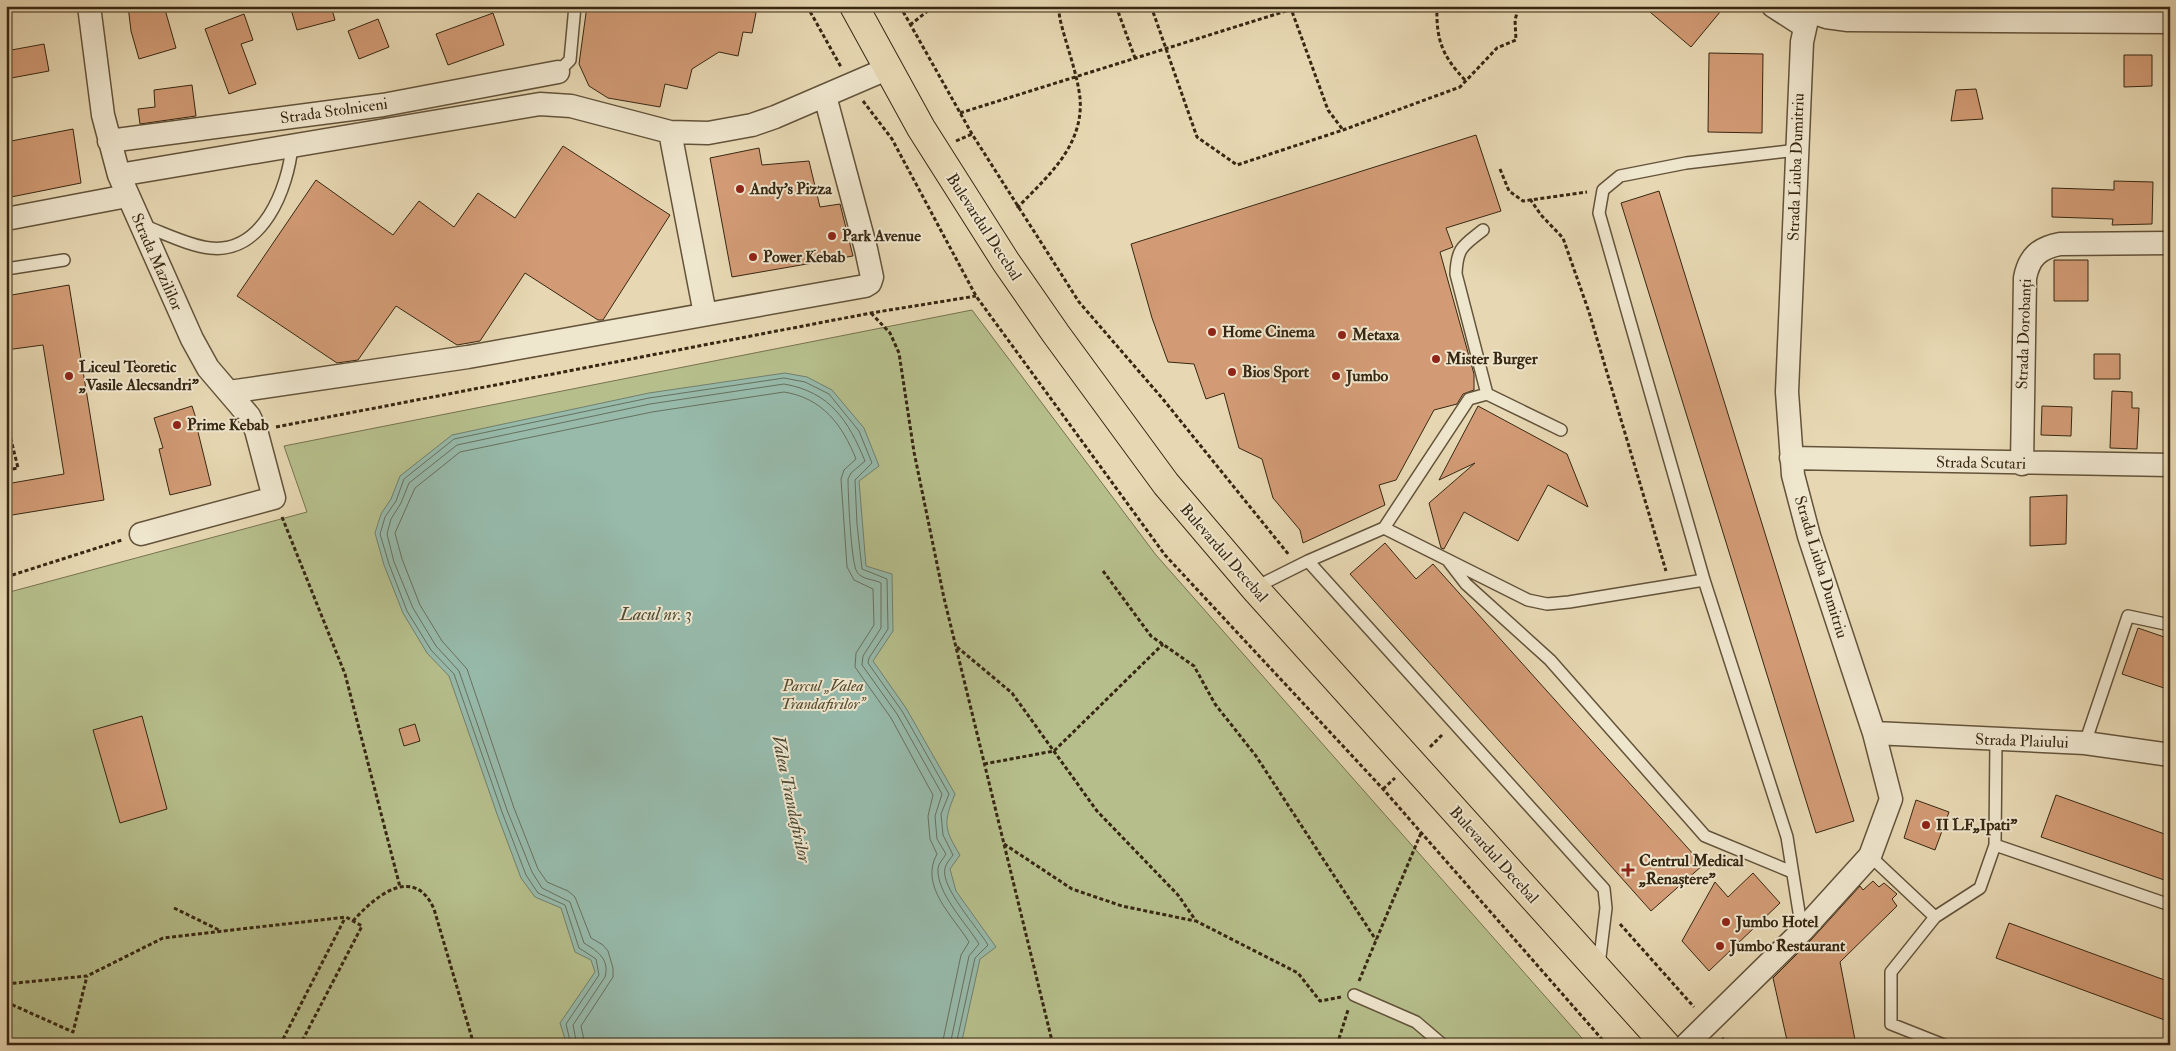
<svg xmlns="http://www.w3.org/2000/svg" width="2176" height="1051" font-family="'IM FELL Double Pica',serif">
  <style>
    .green { fill: #b6bf8c; stroke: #76734f }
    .water { fill: #97baab; stroke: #717f6e }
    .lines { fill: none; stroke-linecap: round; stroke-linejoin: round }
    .shore { stroke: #67705e; stroke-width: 1 }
    .building { fill: #d29b75; stroke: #372712 }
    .service-casing { stroke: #63533a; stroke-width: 14 }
    .minor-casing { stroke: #63533a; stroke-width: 25 }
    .primary-casing { stroke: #372712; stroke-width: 30 }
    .path { stroke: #372712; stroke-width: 3; stroke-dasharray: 4 2.5; stroke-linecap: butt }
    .service { stroke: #efe6ce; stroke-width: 11 }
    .minor { stroke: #efe6ce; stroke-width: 22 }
    .primary { stroke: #e7d8b3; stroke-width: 28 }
    .poi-dot { fill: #8f2418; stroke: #efe6ce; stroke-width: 2 }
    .labels { text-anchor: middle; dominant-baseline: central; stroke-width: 4; stroke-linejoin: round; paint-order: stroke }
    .street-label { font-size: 16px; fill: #372712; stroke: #efe6ce }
    .poi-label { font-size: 16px; font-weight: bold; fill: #372712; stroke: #efe6ce; text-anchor: start }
    .park-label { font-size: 16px; font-style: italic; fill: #574d30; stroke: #efe6ce }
    .water-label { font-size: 18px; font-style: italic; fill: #4f4c38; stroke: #efe6ce }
  </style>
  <rect width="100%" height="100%" fill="#e7d8b3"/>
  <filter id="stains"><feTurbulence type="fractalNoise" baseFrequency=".004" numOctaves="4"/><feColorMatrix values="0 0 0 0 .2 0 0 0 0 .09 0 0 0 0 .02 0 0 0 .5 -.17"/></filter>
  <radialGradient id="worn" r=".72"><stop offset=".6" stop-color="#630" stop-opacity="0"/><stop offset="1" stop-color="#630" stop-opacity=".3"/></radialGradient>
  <path class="green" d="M972 310 1156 555 1588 1045H6V593L307 512 284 446Z"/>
  <path class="water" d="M785 373 807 377 832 390 864 428 879 466 859 481 866 566 892 574 893 631 873 661 906 708 955 794C943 823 944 829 960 855L950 869 956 891 996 947 980 959 961 1045H567L560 1023 595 972 591 960 575 952 561 908 535 897 521 878 497 814 449 676 427 653 403 613 384 565 375 533 381 514 391 499 400 476 452 435 649 393Z"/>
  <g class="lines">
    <path class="shore" d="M571 1045 566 1024 599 975 596 959 579 948 565 905 538 893 526 875 502 812 454 674 431 650 407 611 389 564 380 534 385 517 396 501 404 479 454 439 649 398 784 378 805 382 829 394 859 431 872 463 855 480 857 524 862 569 887 579 888 629 869 658 868 663 902 711 949 794 941 814 943 835 953 855C951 858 946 863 945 868 940 887 978 928 988 945L975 958 956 1045
      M577 1045 573 1025 605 977C610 959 597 951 584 943L570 902 542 888 532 872 507 810 459 671 436 646 413 608 394 562 387 534 391 519 401 503 409 483 457 445 650 404 784 384C830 392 848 420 865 461L851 473 848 479C848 492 851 564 857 572 862 580 874 579 881 583V628L863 656 862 665 897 714 942 794 935 816 937 839 946 854C943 859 939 863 938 868 936 893 967 924 979 944L969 956 950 1045
      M585 1045 581 1026 613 977V968L608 951 603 945 591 938 575 897 568 891 547 882 538 869 514 808 467 669 442 641 420 605 402 559 395 533 415 488 460 452 652 412 784 392C822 398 842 424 856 459L844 470 841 479 847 567 854 580 873 589 874 625 856 653 855 667 891 718 933 795 928 816 930 839 937 854C919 886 953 916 969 942L961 955 942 1045"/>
  </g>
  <path class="building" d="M128 6H164L176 48 139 59 131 31Z
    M290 6H331L335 20 297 30Z
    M587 6H749L748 10 756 13 752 33 743 32 738 56 719 52 692 69 687 89 665 84 660 107 608 98 589 86 579 64Z
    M1643 6H1725L1691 47Z
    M493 13 504 45 448 65 436 34Z
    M244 14 253 40 241 44 256 84 229 94 205 29Z
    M378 19 389 47 359 59 348 31Z
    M44 44 49 71 6 79V51Z
    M1709 53 1763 54 1762 133 1708 132Z
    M2124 55H2152V86L2124 87Z
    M192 85 196 116 140 124 138 109 155 107 154 90Z
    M1976 89 1983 119 1951 121 1956 90Z
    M73 129 81 183 6 198V142Z
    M1476 135 1501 211 1446 228 1453 247 1440 252 1474 374V390L1463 394 1457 404 1434 410 1396 480 1379 485 1385 505 1303 543 1300 530 1273 498 1262 459 1239 448 1224 393 1206 399 1194 364 1168 362 1152 318 1131 244Z
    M563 146 670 215 603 320H598L525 273 480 341 457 345 396 306 358 360 337 363 237 296 316 180 393 235 419 201 454 227 478 193 515 218Z
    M759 148 762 165 809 161 820 207 840 204 853 256 732 277 710 158Z
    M2114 181 2153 182 2152 224 2112 225 2113 219 2052 217V188L2114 190Z
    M1659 191 1854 821 1816 833 1621 203Z
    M2054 260H2088V301H2054Z
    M69 285 104 500 6 516V484L64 474 43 345 6 350V296Z
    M2094 354H2120V379H2094Z
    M2112 391 2132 392V408H2139L2137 449 2110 448Z
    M192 406 200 431 198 432 211 485 170 495 159 449 163 448 154 418Z
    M1478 406 1567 454 1588 507 1548 485 1518 541 1464 512 1444 549 1441 548 1429 503 1475 463 1439 480Z
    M2042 406 2072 407 2071 436 2041 435Z
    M2067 495 2066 544 2030 546V497Z
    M1385 543 1416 579 1433 564 1703 865 1651 911 1350 574Z
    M2138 628 2170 639V690L2122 674Z
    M142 716 167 809 120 823 93 730Z
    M415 724 420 741 404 746 399 729Z
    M2056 795 2170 836V882L2041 837Z
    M1916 800 1949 812 1935 850 1904 838Z
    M1753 873 1780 903 1709 971 1682 941 1715 882 1728 897Z
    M1873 881 1879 887 1884 883 1897 894 1892 899 1897 906 1840 962 1856 1045H1788L1773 978 1811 940 1860 886 1863 890Z
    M2009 923 2170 982V1022L1996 958Z"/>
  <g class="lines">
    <g class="service-casing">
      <path id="service" d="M558 72 570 60 575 6
        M1797 150 1686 163 1620 176 1603 190 1599 213 1704 580 1787 837 1802 931
        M142 225C162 232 189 246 210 248 263 254 288 188 292 146
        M1483 230C1463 246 1457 247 1456 274L1487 394
        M6 269 64 260
        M1384 528 1469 399 1487 394 1561 430
        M1308 561 1604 889 1606 908 1599 965
        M1449 562 1466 584 1550 660 1705 836 1792 872
        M1257 591 1266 582 1308 561 1384 528 1528 600 1547 604 1569 602 1704 580
        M2085 743 2128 616 2170 625
        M1995 845 1996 740
        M1870 856 1935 917 1980 888 1995 845 2170 905
        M1935 917 1891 972V1024L1944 1045
        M1354 995 1416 1022 1443 1045"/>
    </g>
    <g class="minor-casing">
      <path id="minor" d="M89 6 103 115 119 175 192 339 208 368 249 416 256 430 274 498 141 534
        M1773 6 1804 26
        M1809 11 1826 17 1848 20 2170 22
        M670 132 705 314
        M109 141 383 105 558 72
        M119 175 540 104 571 106 670 132 708 133 752 125 775 117 889 68
        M6 219 127 196
        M229 392 468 357 865 286 870 283 872 277 866 249 825 96
        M1791 458 2170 465
        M2022 464 2025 278C2029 257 2039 248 2060 244L2170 243
        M1874 733 2085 743 2170 755
        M1686 1045 1802 931 1870 856 1891 799 1874 733 1809 536 1793 475 1787 392 1802 42 1810 6"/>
    </g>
    <g class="primary-casing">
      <path id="primary" d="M854 6 921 128 1006 262 1056 334 1166 484 1257 591 1666 1045"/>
    </g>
    <path class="path" d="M807 6 841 67
      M900 6 972 134 1079 302 1162 398 1289 555
      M1116 6 1135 58
      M1151 6 1197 137 1237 165 1343 130 1460 87 1497 48 1516 40 1515 20 1519 6
      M1290 6 1328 110 1343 130
      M1437 6C1436 40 1442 56 1466 81
      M910 25 934 6
      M863 101 892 139 976 296 1165 555 1383 789 1607 1045
      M960 113 1302 6
      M956 141 972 134
      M1500 169 1509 191 1523 201 1587 192
      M1530 199 1541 215 1563 238 1589 312 1666 571
      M1017 208C1047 177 1084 146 1080 98 1077 72 1066 45 1060 19L1058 6
      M871 313 890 333 899 353 914 452 944 598 1053 1045
      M6 419 18 468 6 470
      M276 427 871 313 976 296
      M282 517 345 674 400 887
      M1103 571 1151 636 1194 666 1215 704 1256 756 1376 940
      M6 577 122 540
      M957 647 1012 693 1097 811 1178 895 1196 921 1298 973 1320 1001 1341 997
      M1430 747 1443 734
      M984 764 1054 751 1163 644
      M1383 789 1395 778
      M1004 844 1072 889 1122 906 1195 921
      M174 908 221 931
      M353 921C375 896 414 864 434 909L474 1045
      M1620 924 1694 1007
      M1359 981 1421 833
      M6 984 87 976 163 938 346 917 362 926 300 1045
      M6 1002 73 1032 87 976
      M1722 1038 1728 1045
      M280 1045 345 918
      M1337 1045 1348 1010"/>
    <use href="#service" class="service"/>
    <use href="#minor" class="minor"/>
    <use href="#primary" class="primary"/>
  </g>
  <g class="poi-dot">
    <circle cx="740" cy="189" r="5"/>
    <circle cx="832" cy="236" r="5"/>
    <circle cx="753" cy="257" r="5"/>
    <circle cx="1212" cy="332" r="5"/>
    <circle cx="1342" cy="335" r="5"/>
    <circle cx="1436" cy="359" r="5"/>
    <circle cx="1232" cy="372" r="5"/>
    <circle cx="69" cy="376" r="5"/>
    <circle cx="1336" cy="376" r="5"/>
    <circle cx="177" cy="425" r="5"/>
    <circle cx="1926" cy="825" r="5"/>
    <path d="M1625.5 862.5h5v5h5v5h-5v5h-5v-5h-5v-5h5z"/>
    <circle cx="1726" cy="922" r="5"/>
    <circle cx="1720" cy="946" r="5"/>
  </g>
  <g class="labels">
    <g class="street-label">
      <text transform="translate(334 111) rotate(-8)">Strada Stolniceni</text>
      <text transform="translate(1796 167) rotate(-88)">Strada Liuba Dumitriu</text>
      <text transform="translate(984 227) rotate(57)">Bulevardul Decebal</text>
      <text transform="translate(157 262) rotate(66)">Strada Mazililor</text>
      <text transform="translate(2024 334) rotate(-88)">Strada Dorobanți</text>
      <text transform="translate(1981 463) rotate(1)">Strada Scutari</text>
      <text transform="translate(1224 553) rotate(49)">Bulevardul Decebal</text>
      <text transform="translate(1821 567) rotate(73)">Strada Liuba Dumitriu</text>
      <text transform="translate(2022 741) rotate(2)">Strada Plaiului</text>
      <text transform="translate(1494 855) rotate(48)">Bulevardul Decebal</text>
    </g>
    <g class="poi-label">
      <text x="750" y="189">Andy's Pizza</text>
      <text x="842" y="236">Park Avenue</text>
      <text x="763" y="257">Power Kebab</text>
      <text x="1222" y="332">Home Cinema</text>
      <text x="1352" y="335">Metaxa</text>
      <text x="1446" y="359">Mister Burger</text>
      <text x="79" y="367">Liceul Teoretic<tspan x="79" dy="18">„Vasile Alecsandri”</tspan></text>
      <text x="1242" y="372">Bios Sport</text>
      <text x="1346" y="376">Jumbo</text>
      <text x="187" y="425">Prime Kebab</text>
      <text x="1936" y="825">II LF„Ipati”</text>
      <text x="1639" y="861">Centrul Medical<tspan x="1639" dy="18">„Renaștere”</tspan></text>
      <text x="1736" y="922">Jumbo Hotel</text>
      <text x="1730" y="946">Jumbo Restaurant</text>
    </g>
    <g class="park-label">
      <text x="823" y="686">Parcul „Valea<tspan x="823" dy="18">Trandafirilor”</tspan></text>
    </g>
    <g class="water-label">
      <text x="656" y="614">Lacul nr. 3</text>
      <text transform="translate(791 799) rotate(78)">Valea Trandafirilor</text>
    </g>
  </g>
  <rect width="2176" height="1051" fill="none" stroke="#e7d8b3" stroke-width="25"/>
  <rect x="8" y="8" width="2161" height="1036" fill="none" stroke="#372712" stroke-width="2.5"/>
  <rect x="12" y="12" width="2151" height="1026" fill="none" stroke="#372712"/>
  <rect width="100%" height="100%" filter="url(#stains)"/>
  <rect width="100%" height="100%" fill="url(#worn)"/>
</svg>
